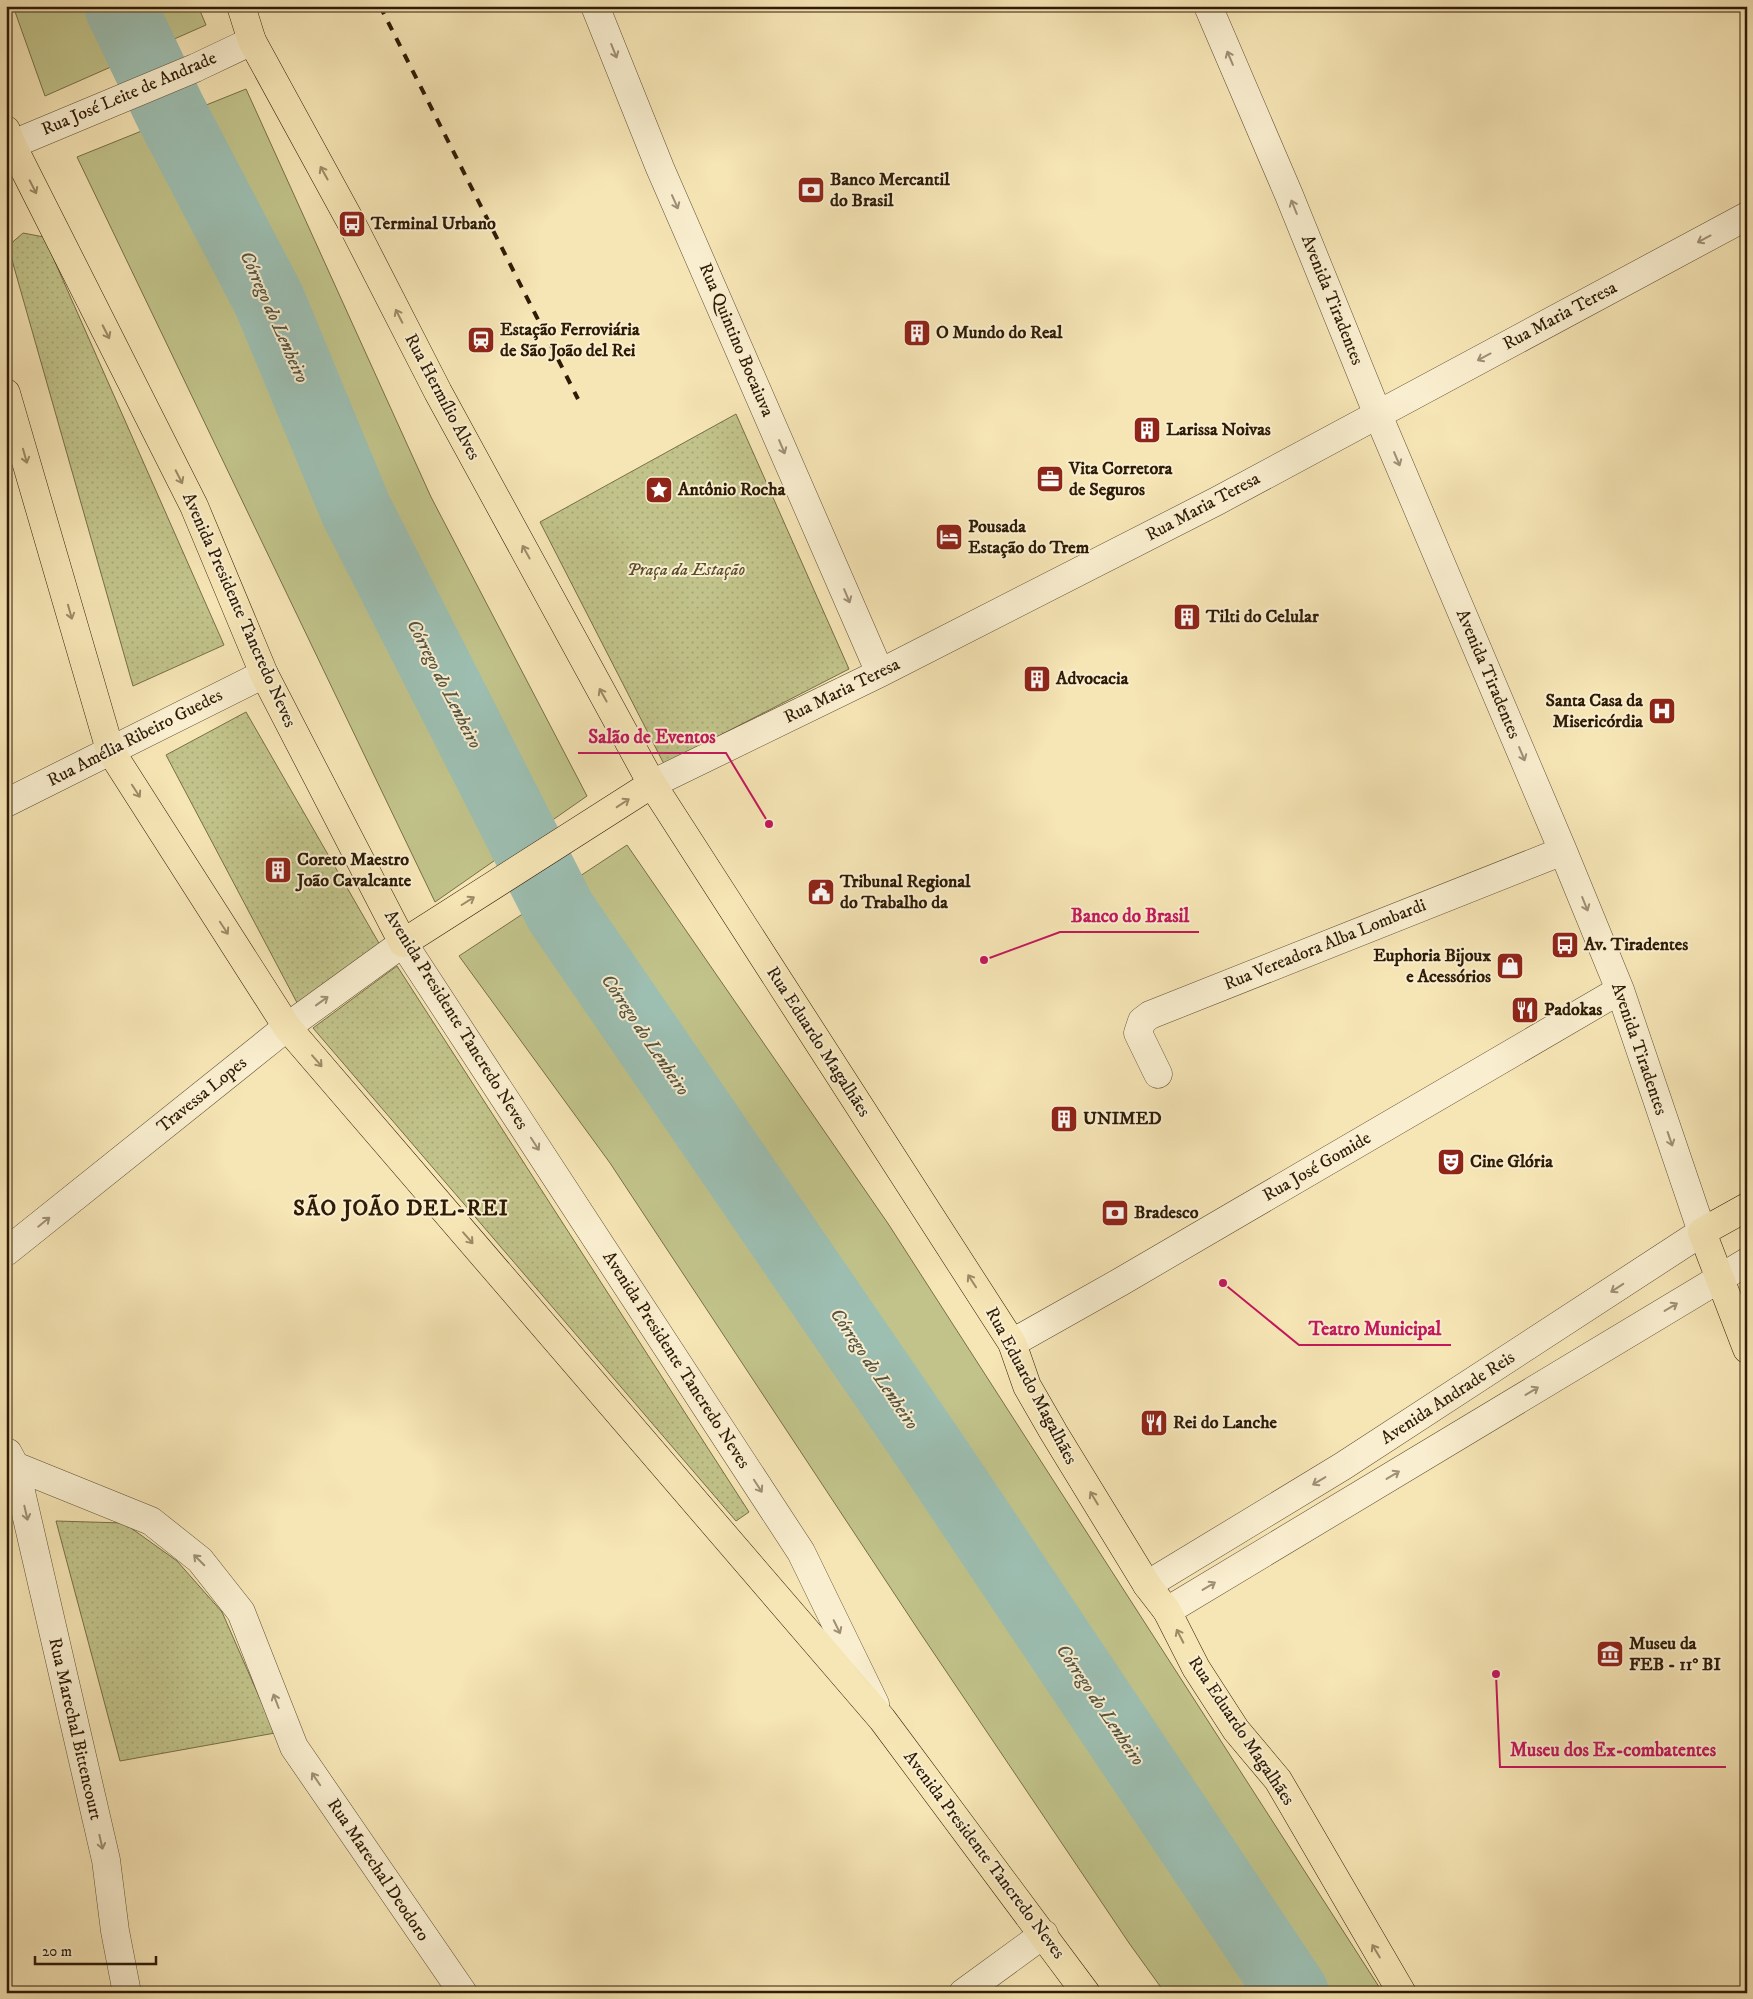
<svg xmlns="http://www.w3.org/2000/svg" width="1753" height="1999" font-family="'IM FELL DW Pica',serif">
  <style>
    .green { fill: #c1c38a; stroke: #786f48 }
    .park { fill: url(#park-dots); stroke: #786f48 }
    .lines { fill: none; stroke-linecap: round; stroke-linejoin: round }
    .river { stroke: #9dbfb2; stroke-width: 72 }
    .minor-casing { stroke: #604e32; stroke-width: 29 }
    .major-casing { stroke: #2e1b06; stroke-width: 29 }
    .highway-casing { stroke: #2e1b06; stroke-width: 29 }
    .minor { stroke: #f9eecf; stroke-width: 28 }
    .major { stroke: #f6e5b5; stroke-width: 28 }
    .highway { stroke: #f6e5b5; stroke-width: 28 }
    .rail { stroke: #2e1b06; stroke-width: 4; stroke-dasharray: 9 9; stroke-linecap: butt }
    .oneway { stroke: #9e8f75 }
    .oneway2 { stroke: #9c8a66 }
    .labels { text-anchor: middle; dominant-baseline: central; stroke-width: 4; stroke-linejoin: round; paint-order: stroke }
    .street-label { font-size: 18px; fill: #2e1b06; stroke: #f9eecf }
    .poi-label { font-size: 18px; font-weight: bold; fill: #2e1b06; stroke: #f9eecf; text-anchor: start }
    .park-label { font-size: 18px; font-style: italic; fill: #5a4d2e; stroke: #f9eecf }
    .water-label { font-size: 19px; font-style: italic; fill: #555442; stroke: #f9eecf }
    .district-label { font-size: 22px; font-weight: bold; letter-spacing: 1px; fill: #2e1b06; stroke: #f9eecf }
    .leader { fill: none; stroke: #c2185b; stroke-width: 2 }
    .callout-dot { fill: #c2185b; stroke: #f9eecf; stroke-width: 2 }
    .callout-label { font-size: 19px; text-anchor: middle; font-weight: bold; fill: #c2185b; stroke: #f9eecf; stroke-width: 4; stroke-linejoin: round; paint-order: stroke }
  </style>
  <defs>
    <pattern id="park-dots" width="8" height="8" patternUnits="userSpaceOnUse" patternTransform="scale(1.25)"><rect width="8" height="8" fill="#c1c38a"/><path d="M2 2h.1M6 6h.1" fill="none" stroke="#a6a776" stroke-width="1.8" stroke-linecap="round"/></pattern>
  </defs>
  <rect width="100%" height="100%" fill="#f6e5b5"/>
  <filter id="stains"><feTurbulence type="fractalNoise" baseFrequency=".004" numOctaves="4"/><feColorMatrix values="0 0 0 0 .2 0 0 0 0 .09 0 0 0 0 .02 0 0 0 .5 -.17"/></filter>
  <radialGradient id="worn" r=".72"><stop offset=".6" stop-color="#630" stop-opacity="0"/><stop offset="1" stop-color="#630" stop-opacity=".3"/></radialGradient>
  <path class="green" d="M13 6H198L206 25 45 96Z
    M246 89 431 497 587 796 435 902 77 157Z
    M627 845 889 1225 1383 1993H1165L1129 1943 921 1634 610 1163 459 956Z"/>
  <path class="park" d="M23 233 44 237 224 645 133 686 8 246Z
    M736 414 849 669 664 764 540 522Z
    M246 712 384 952 303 1014 166 755Z
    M397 966 749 1512 736 1521 313 1028Z
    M56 1521 124 1523 177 1561 222 1612 275 1733 120 1761Z"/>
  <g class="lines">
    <path class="river" d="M120 6 170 111 269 300 356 510 560 911 935 1458 1293 1993"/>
    <g class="minor-casing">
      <path id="minor" d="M595 6 660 168 880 673
        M6 145 25 139 195 68 252 41
        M652 784 880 673 1217 501 1747 216
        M6 803 264 674
        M1158 1074 1138 1033 1142 1021 1150 1015 1563 851
        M6 1252 287 1027 403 943 801 1552 875 1704
        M1012 1343 1122 1281 1620 990
        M8 1453 15 1466 106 1860 115 1931 127 1993
        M15 1466 151 1521 200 1560 241 1612 294 1747 463 1993
        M1147 1585 1343 1466 1702 1232 1620 990 1563 851 1378 415 1289 195 1208 6
        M1167 1611 1747 1262
        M963 1993 1044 1934"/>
    </g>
    <g class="major-casing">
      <path id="major" d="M6 130 11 143 194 506 264 674 403 943 652 784
        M1747 1207 1702 1232 1747 1349"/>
    </g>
    <g class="highway-casing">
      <path id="highway" d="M241 6 252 41 352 224 438 392 652 784 1012 1343 1027 1386 1054 1433 1147 1585 1167 1611 1196 1668 1236 1730 1278 1780 1402 1993
        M6 155 11 143
        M6 393 110 750 287 1027 882 1719 1086 1993"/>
    </g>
    <use href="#minor" class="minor"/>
    <use href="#major" class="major"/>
    <use href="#highway" class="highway"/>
    <path class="rail" d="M380 6 578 399"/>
  </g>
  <defs><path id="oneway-shaft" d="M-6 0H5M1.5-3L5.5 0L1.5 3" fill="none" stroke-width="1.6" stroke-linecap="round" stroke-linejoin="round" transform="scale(1.25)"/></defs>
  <g class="oneway">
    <use href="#oneway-shaft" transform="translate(614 51) rotate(68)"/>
    <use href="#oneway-shaft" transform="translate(1230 58) rotate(-113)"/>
    <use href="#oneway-shaft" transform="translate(675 202) rotate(66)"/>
    <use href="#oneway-shaft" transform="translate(1294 207) rotate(-112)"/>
    <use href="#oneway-shaft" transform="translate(1704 239) rotate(152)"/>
    <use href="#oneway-shaft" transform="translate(1484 357) rotate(152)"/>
    <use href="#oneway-shaft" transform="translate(782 447) rotate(67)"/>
    <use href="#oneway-shaft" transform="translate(1397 459) rotate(67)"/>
    <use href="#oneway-shaft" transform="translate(847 596) rotate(67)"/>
    <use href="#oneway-shaft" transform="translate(1522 754) rotate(67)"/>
    <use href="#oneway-shaft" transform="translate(1585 904) rotate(68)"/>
    <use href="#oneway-shaft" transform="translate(322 1001) rotate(-36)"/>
    <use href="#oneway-shaft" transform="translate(1670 1139) rotate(71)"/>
    <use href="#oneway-shaft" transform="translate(535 1144) rotate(57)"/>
    <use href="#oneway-shaft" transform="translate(44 1222) rotate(-39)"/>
    <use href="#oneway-shaft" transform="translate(1617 1288) rotate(147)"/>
    <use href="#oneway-shaft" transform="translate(1671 1307) rotate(-31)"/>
    <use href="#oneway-shaft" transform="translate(1532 1391) rotate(-31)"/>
    <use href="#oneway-shaft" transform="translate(1393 1475) rotate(-31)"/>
    <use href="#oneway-shaft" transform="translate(1319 1481) rotate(149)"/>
    <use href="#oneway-shaft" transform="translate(758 1486) rotate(57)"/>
    <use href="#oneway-shaft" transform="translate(26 1513) rotate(77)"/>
    <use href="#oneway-shaft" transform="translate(199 1560) rotate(-135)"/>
    <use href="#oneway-shaft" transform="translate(1209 1586) rotate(-31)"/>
    <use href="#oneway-shaft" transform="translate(837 1627) rotate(64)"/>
    <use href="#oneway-shaft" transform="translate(276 1701) rotate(-111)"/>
    <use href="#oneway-shaft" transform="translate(316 1779) rotate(-124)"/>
    <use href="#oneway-shaft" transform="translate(101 1842) rotate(77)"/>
  </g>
  <g class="oneway2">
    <use href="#oneway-shaft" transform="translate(324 173) rotate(-119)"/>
    <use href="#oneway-shaft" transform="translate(33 187) rotate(63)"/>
    <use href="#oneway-shaft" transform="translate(399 316) rotate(-117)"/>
    <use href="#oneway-shaft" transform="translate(106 332) rotate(63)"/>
    <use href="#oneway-shaft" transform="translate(25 456) rotate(74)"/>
    <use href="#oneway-shaft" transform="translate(179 477) rotate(63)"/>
    <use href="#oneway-shaft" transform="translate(526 552) rotate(-119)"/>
    <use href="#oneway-shaft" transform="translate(70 612) rotate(74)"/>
    <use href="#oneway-shaft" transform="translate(603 695) rotate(-119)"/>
    <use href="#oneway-shaft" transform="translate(136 791) rotate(57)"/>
    <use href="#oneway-shaft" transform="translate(623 803) rotate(-33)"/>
    <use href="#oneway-shaft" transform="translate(468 901) rotate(-32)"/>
    <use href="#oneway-shaft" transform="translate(224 928) rotate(57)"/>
    <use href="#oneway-shaft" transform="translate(317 1061) rotate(49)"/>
    <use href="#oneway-shaft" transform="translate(468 1238) rotate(49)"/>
    <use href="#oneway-shaft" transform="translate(972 1281) rotate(-123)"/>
    <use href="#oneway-shaft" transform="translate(1094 1498) rotate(-121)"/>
    <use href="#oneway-shaft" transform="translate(1180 1636) rotate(-117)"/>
    <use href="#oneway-shaft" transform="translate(1376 1951) rotate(-121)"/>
  </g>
  <defs>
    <g id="bank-square" transform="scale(1.4375)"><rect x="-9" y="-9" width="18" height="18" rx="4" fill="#8f2418" stroke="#f9eecf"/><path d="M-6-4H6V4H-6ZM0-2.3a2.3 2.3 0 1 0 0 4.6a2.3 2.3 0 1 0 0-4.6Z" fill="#fff"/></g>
    <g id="bus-square" transform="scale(1.4375)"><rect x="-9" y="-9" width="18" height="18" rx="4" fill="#8f2418" stroke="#f9eecf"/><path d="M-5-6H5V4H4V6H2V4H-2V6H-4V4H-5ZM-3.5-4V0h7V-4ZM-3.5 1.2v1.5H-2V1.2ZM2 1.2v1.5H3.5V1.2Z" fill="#fff"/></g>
    <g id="building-square" transform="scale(1.4375)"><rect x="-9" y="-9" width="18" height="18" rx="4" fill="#8f2418" stroke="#f9eecf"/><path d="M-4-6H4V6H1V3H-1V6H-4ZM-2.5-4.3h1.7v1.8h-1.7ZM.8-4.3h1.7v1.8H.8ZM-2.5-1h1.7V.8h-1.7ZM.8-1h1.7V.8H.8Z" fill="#fff"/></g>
    <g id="station-square" transform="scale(1.4375)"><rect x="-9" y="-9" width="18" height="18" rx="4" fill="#8f2418" stroke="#f9eecf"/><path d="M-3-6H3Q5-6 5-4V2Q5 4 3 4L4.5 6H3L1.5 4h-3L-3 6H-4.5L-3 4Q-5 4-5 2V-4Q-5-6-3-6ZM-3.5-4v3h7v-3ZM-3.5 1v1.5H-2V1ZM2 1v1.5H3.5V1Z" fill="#fff"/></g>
    <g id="office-square" transform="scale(1.4375)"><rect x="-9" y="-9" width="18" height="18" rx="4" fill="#8f2418" stroke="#f9eecf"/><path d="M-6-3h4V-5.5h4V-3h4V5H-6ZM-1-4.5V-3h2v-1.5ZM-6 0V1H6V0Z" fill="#fff"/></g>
    <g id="sight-square" transform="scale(1.4375)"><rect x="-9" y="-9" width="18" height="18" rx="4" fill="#8f2418" stroke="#f9eecf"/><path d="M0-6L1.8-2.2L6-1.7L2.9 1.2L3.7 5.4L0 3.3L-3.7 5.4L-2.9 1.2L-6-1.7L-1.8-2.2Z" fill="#fff"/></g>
    <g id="hotel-square" transform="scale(1.4375)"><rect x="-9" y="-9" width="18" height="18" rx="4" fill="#8f2418" stroke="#f9eecf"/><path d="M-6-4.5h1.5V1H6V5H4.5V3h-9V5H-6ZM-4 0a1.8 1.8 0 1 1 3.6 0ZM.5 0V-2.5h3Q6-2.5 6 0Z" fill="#fff"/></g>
    <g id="hospital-square" transform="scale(1.4375)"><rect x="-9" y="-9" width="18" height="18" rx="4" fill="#8f2418" stroke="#f9eecf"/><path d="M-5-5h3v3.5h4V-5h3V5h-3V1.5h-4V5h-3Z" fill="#fff"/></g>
    <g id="civic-square" transform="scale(1.4375)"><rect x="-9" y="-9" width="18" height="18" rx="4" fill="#8f2418" stroke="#f9eecf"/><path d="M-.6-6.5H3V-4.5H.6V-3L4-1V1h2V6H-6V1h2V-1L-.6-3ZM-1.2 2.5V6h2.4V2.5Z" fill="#fff"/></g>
    <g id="shop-square" transform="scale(1.4375)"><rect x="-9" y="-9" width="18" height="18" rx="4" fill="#8f2418" stroke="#f9eecf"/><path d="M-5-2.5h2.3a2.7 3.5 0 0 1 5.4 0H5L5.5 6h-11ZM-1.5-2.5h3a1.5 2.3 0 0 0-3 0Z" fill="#fff"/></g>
    <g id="restaurant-square" transform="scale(1.4375)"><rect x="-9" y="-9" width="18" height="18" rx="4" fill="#8f2418" stroke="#f9eecf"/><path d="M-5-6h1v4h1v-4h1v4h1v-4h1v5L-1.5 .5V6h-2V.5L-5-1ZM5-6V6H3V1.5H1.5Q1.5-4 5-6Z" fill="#fff"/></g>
    <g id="theatre-square" transform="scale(1.4375)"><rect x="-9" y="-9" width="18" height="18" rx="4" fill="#8f2418" stroke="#f9eecf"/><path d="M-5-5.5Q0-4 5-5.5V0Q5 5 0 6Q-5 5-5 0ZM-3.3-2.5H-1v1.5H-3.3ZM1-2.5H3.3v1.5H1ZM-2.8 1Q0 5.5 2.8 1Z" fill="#fff"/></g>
    <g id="museum-square" transform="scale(1.4375)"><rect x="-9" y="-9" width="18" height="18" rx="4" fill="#8f2418" stroke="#f9eecf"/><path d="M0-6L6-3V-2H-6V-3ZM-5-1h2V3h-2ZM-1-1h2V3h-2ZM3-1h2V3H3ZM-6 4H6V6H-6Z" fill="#fff"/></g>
  </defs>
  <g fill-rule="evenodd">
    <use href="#bank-square" x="811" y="190"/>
    <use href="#bus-square" x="352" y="224"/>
    <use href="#building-square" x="917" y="333"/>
    <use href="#station-square" x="481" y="340"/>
    <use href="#building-square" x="1147" y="430"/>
    <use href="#office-square" x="1050" y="479"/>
    <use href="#sight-square" x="659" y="490"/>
    <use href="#hotel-square" x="949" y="537"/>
    <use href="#building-square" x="1187" y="617"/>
    <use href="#building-square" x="1037" y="679"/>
    <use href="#hospital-square" x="1662" y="711"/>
    <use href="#building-square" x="278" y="870"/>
    <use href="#civic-square" x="821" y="892"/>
    <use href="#bus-square" x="1565" y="945"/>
    <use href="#shop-square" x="1510" y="966"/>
    <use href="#restaurant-square" x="1525" y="1010"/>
    <use href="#building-square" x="1064" y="1119"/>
    <use href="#theatre-square" x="1451" y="1162"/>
    <use href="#bank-square" x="1115" y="1213"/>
    <use href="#restaurant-square" x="1154" y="1423"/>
    <use href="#museum-square" x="1610" y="1654"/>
  </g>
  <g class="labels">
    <g class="street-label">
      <text transform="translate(129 94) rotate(-23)">Rua José Leite de Andrade</text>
      <text transform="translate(1332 300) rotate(68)">Avenida Tiradentes</text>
      <text transform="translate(1560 316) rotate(-28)">Rua Maria Teresa</text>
      <text transform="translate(736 340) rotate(67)">Rua Quintino Bocaiuva</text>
      <text transform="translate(442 397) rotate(62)">Rua Hermílio Alves</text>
      <text transform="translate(1203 507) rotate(-28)">Rua Maria Teresa</text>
      <text transform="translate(239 610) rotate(66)">Avenida Presidente Tancredo Neves</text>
      <text transform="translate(1488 674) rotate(67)">Avenida Tiradentes</text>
      <text transform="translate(842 691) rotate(-26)">Rua Maria Teresa</text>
      <text transform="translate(135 738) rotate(-27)">Rua Amélia Ribeiro Guedes</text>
      <text transform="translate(1325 945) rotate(-22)">Rua Vereadora Alba Lombardi</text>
      <text transform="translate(456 1020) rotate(58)">Avenida Presidente Tancredo Neves</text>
      <text transform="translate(818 1042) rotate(57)">Rua Eduardo Magalhães</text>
      <text transform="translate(1639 1049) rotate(71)">Avenida Tiradentes</text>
      <text transform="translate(202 1095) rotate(-39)">Travessa Lopes</text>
      <text transform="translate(1317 1167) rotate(-30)">Rua José Gomide</text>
      <text transform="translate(676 1360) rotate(57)">Avenida Presidente Tancredo Neves</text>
      <text transform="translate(1031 1386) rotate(62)">Rua Eduardo Magalhães</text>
      <text transform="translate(1448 1398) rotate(-33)">Avenida Andrade Reis</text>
      <text transform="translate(75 1729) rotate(77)">Rua Marechal Bittencourt</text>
      <text transform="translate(1241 1731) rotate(56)">Rua Eduardo Magalhães</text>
      <text transform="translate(984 1855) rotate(53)">Avenida Presidente Tancredo Neves</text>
      <text transform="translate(378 1870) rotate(56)">Rua Marechal Deodoro</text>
    </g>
    <g class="poi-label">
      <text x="830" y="180">Banco Mercantil<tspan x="830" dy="21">do Brasil</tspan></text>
      <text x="371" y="224">Terminal Urbano</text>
      <text x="500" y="330">Estação Ferroviária<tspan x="500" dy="21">de São João del Rei</tspan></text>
      <text x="936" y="333">O Mundo do Real</text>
      <text x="1166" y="430">Larissa Noivas</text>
      <text x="1069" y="469">Vita Corretora<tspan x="1069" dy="21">de Seguros</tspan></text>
      <text x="678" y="490">Antônio Rocha</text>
      <text x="968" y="527">Pousada<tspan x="968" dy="21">Estação do Trem</tspan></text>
      <text x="1206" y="617">Tilti do Celular</text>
      <text x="1056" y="679">Advocacia</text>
      <text x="1643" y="701" text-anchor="end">Santa Casa da<tspan x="1643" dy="21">Misericórdia</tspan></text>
      <text x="297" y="860">Coreto Maestro<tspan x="297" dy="21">João Cavalcante</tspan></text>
      <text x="840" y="882">Tribunal Regional<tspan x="840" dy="21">do Trabalho da</tspan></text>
      <text x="1584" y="945">Av. Tiradentes</text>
      <text x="1491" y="956" text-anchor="end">Euphoria Bijoux<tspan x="1491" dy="21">e Acessórios</tspan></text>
      <text x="1544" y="1010">Padokas</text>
      <text x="1083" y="1119">UNIMED</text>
      <text x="1470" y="1162">Cine Glória</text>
      <text x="1134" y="1213">Bradesco</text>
      <text x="1173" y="1423">Rei do Lanche</text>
      <text x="1629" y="1644">Museu da<tspan x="1629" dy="21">FEB - 11° BI</tspan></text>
    </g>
    <g class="park-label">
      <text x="686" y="570">Praça da Estação</text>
    </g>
    <g class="water-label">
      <text transform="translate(274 317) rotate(66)">Córrego do Lenheiro</text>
      <text transform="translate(444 684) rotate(63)">Córrego do Lenheiro</text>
      <text transform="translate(645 1035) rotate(56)">Córrego do Lenheiro</text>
      <text transform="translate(874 1369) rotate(56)">Córrego do Lenheiro</text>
      <text transform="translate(1100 1705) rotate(56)">Córrego do Lenheiro</text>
    </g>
    <g class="district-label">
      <text x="401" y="1208">SÃO JOÃO DEL-REI</text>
    </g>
  </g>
  <path class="leader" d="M769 824L726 753H578M984 960L1060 932H1199M1223 1283L1299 1345H1451M1496 1674L1500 1767H1726"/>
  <g class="callout-dot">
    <circle cx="769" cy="824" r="5"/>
    <circle cx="984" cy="960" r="5"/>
    <circle cx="1223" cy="1283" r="5"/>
    <circle cx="1496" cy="1674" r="5"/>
  </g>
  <g class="callout-label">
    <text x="652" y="743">Salão de Eventos</text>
    <text x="1130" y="922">Banco do Brasil</text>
    <text x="1375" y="1335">Teatro Municipal</text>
    <text x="1613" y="1756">Museu dos Ex-combatentes</text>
  </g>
  <rect width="1753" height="1999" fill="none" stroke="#f6e5b5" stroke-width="25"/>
  <rect x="8" y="8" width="1738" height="1984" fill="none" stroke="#2e1b06" stroke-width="2.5"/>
  <rect x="12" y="12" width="1728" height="1974" fill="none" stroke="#2e1b06"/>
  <path d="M35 1956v8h121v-8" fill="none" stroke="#2e1b06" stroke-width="2.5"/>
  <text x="42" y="1956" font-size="15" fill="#2e1b06" stroke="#f9eecf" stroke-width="4" paint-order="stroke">20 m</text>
  <rect width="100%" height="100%" filter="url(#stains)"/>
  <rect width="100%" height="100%" fill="url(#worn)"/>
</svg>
